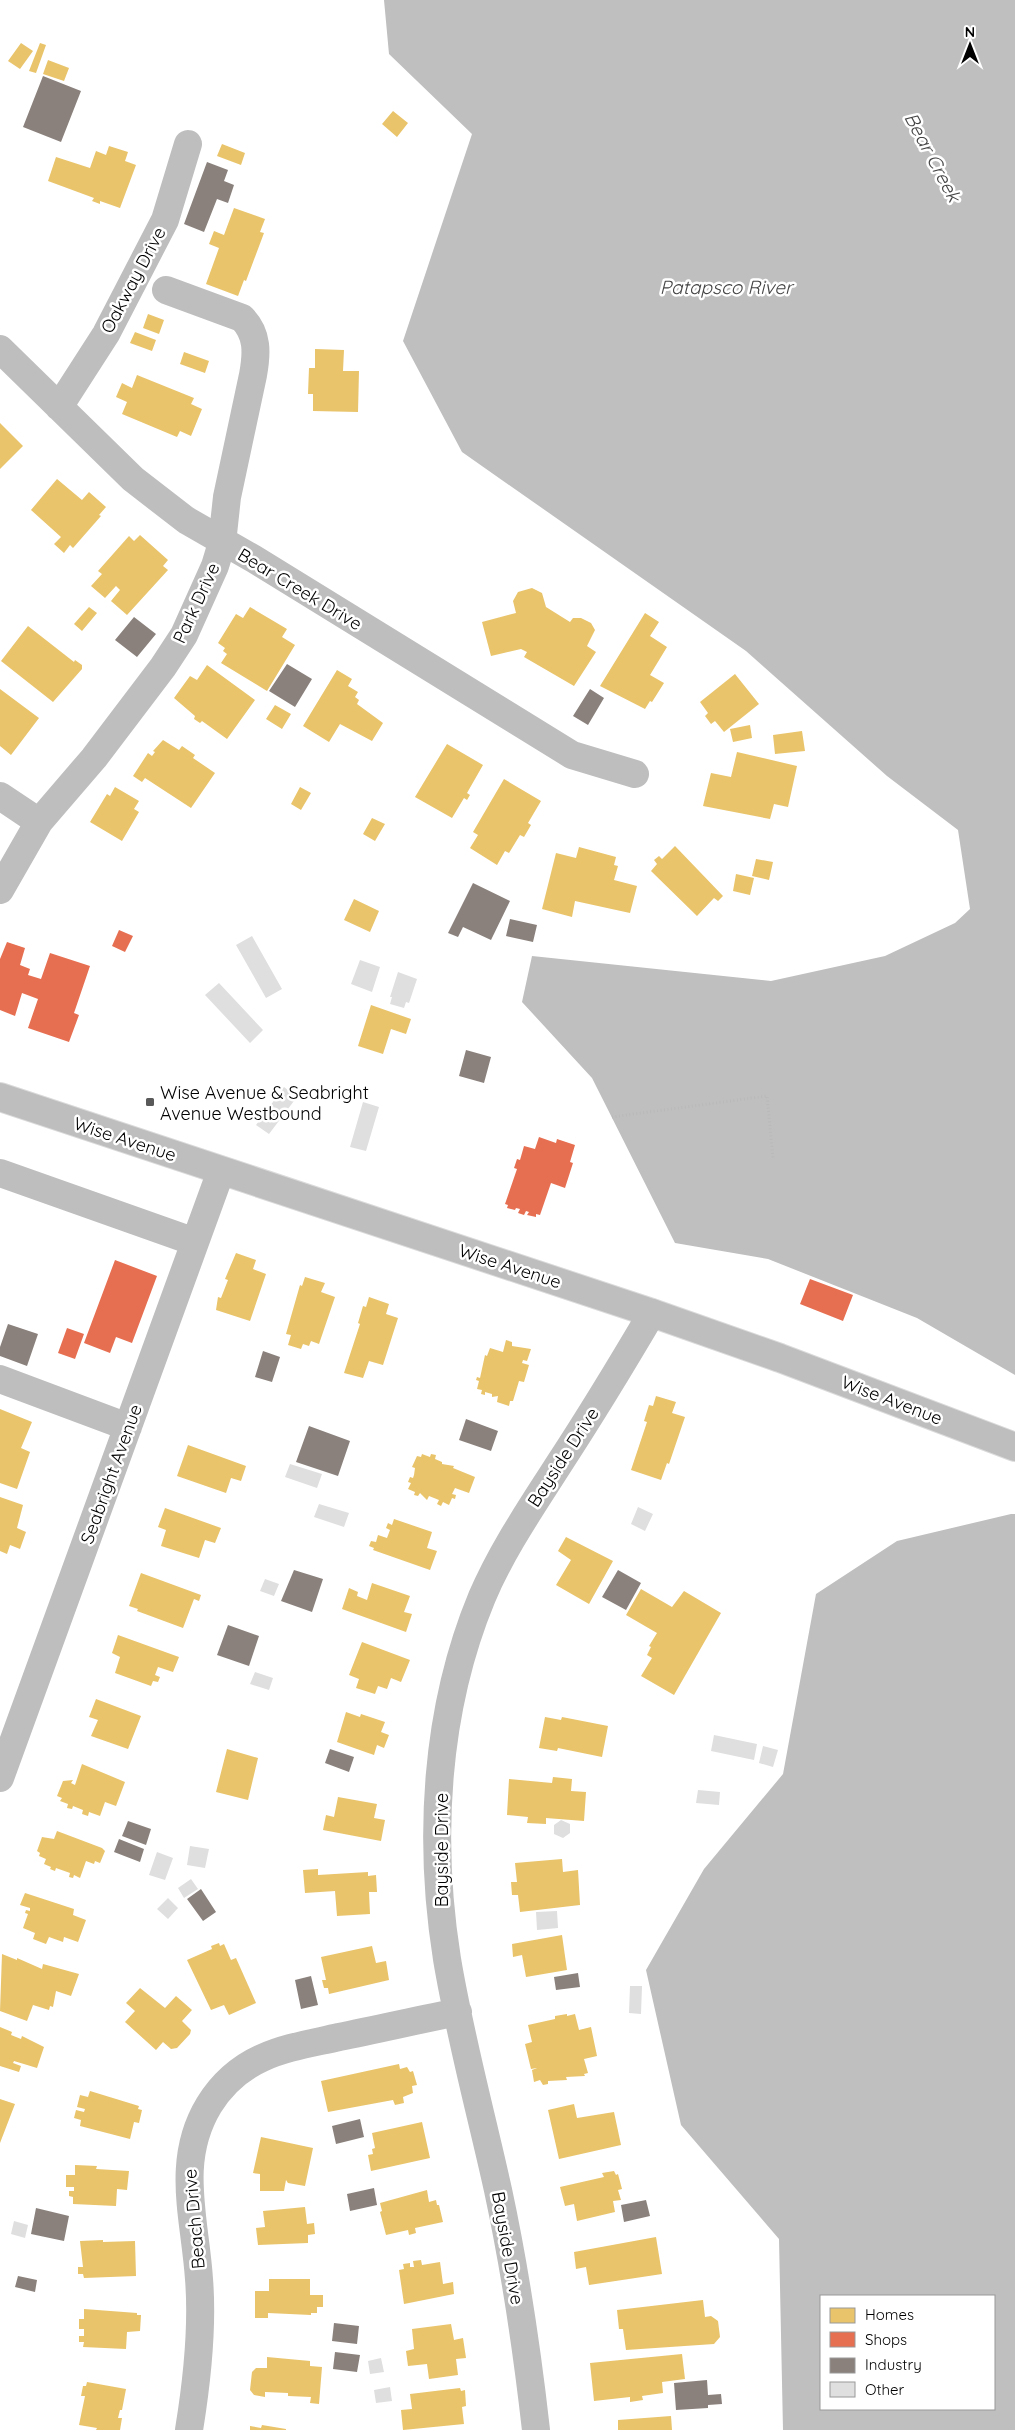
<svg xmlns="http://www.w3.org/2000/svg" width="1015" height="2430" font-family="Quicksand,sans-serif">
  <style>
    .water { fill: #bfbfbf; fill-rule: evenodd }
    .homes { fill: #e9c46a }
    .shops { fill: #e76f51 }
    .industry { fill: #8a817c }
    .building { fill: #dfdfdf }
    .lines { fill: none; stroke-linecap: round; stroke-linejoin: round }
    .major-casing { stroke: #dbdbdb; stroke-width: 30 }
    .path { stroke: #b9b9b9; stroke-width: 3; stroke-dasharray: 1 2.5; stroke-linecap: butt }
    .minor { stroke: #bebebe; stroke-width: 28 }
    .major { stroke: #bebebe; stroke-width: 28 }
    .poi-dot { fill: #595959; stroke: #fff; stroke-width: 2 }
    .labels { text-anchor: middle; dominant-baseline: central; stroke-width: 5; stroke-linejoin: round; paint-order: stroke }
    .street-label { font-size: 18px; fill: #000; stroke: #fff }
    .poi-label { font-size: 18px; fill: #000; stroke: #fff; text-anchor: start }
    .water-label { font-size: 19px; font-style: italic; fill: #444; stroke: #fff }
  </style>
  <rect width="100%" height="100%" fill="#fff"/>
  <path class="water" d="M384 0H1015V1375L917 1318 768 1259 675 1243 592 1078 522 1002 532 956 771 981 885 956 955 923 970 909 958 830 887 776 746 651 462 452 403 341 472 134 389 54Z
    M1011 1514H1015V2430H783L779 2239 681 2125 646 1970 704 1869 783 1774 816 1594 897 1541ZM821 2296H994V2409H821Z"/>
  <path class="homes" d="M21 43 33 51 20 69 8 61Z
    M40 43 46 45 36 73 29 71Z
    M48 60 69 68 64 81 43 74Z
    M393 111 408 123 397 137 382 124Z
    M222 144 245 153 241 165 217 156Z
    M109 146 128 152 125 161 136 165 120 208 100 201V204L92 201 94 198 48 181 56 157 90 168 96 151 106 155Z
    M234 208 265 219 260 232 264 233 246 281 244 280 238 296 206 284 219 248 209 244 214 231 224 235Z
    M148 314 164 320 159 334 143 328Z
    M135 332 156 340 152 351 130 343Z
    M315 349 344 350 343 371H359L358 412 313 411V394H308L309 368H315Z
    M184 352 209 361 205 373 180 364Z
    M137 375 194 398 191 404 202 409 191 436 180 431 177 437 122 414 127 402 116 397 122 383 132 388Z
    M0 423 23 446 0 469Z
    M57 479 82 500 89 492 106 507 99 515 101 516 73 548 70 545 64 553 54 544 61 537 31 510Z
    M140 535 168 560 163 566 168 570 127 615 111 601 120 590 116 586 105 598 91 586 102 574 98 571 129 536 134 541Z
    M532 588 542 593 546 607 570 622 573 618H581L591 623 595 630 587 646 596 652 574 686 524 657 527 652 521 649 491 656 482 622 516 613 513 601 518 592Z
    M89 607 97 613 82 631 74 624Z
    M250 607 287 629 282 637 295 645 267 691 221 663 227 654 223 651 225 648 218 643 236 614 243 618Z
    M645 613 659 622 650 636 667 647 650 675 664 683 652 702 650 701 645 709 600 686Z
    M28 626 74 662 75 660 82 665V669L53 702 1 661Z
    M207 665 255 700 227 739 202 721 200 723 194 719 195 716 174 698 190 676 197 680Z
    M337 670 352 679 348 686 358 692 355 697 359 700 357 704 383 723 372 741 340 724 329 742 303 726Z
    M735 674 759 704 724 732 715 721 711 724 705 716 708 713 700 702Z
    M0 689 39 718 11 755 0 746Z
    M275 705 291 714 282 729 266 719Z
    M750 725 752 738 733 742 730 729Z
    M802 731 805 751 775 754 773 735Z
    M163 740 179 750 182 746 195 755 193 758 215 773 191 808 145 778 142 782 133 776 148 753 152 756 155 752 153 751Z
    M447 744 483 765 467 793 470 795 467 800 464 798 452 818 415 797Z
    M737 752 797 766 788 807 774 804 770 819 703 806 711 773 731 777Z
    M504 779 541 801 528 823 531 825 524 837 520 835 509 853 505 851 497 865 470 848 478 835 473 832Z
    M115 787 139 801 134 809 139 812 122 841 90 822 107 794 110 796Z
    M300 787 311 793 301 810 291 804Z
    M372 818 385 824 375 841 363 834Z
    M675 846 723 896 718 901 714 898 697 916 651 871 657 864 654 860 659 856 662 859Z
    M579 847 616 857 614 865 618 866 614 880 637 886 630 913 575 901 572 917 542 909 556 853 576 858Z
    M756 859 773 862 769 880 752 876Z
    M736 874 754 878 750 895 733 891Z
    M354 899 379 911 370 932 344 920Z
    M371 1005 411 1019 406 1034 391 1029 383 1054 358 1046Z
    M236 1253 256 1260 253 1269 266 1274 250 1321 216 1310 218 1297 221 1298 228 1280 225 1279Z
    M305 1277 325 1283 321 1292 335 1297 319 1344 311 1341 309 1346 303 1344 301 1349 288 1345 291 1335 286 1334 300 1285 302 1286Z
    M369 1297 389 1304 386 1314 398 1318 383 1365 369 1361 363 1378 344 1373 360 1324 358 1323 363 1306 366 1307Z
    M506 1340 512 1342V1346L531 1349 527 1361 523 1360 522 1363 529 1365 524 1382 519 1381 513 1401H510L509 1406 497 1402 498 1396 492 1397V1394L485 1392V1395L481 1394 482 1390 477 1389 479 1381 476 1380 477 1377 480 1378 485 1355 487 1356 490 1348 503 1352Z
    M656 1396 676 1402 672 1413 685 1417 669 1464 667 1463 661 1480 631 1470 647 1422 644 1421 649 1405 653 1406Z
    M0 1409 32 1422 21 1448 30 1452 17 1489 0 1483Z
    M188 1445 246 1466 241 1481 231 1478 226 1493 177 1476Z
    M422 1454 430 1457 431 1454 436 1455 435 1459 442 1462V1464L454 1466 453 1468 475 1477 469 1493 455 1488 452 1494 456 1495 455 1499 452 1498 449 1505 443 1502 441 1506 437 1504 439 1500 429 1496 427 1500 420 1493 418 1496 414 1495 415 1492 408 1489 411 1483 408 1482 410 1477 413 1478 414 1475 415 1468 412 1467 417 1456 421 1457Z
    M0 1497 23 1505 17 1528 26 1532 20 1549 10 1545 7 1554 0 1551Z
    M165 1508 221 1528 215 1543 205 1540 199 1558 161 1546 166 1530 158 1527Z
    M394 1519 432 1532 427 1548 437 1551 430 1570 373 1550 374 1548 369 1546 371 1541 376 1542 378 1535 387 1538 390 1530 386 1528 388 1523 392 1525Z
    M566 1537 613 1561 589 1604 556 1585 571 1560 558 1551Z
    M141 1573 201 1595 199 1601 194 1599 183 1628 137 1611 138 1609 129 1606Z
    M372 1583 410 1596 404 1612 412 1614 406 1632 342 1609 349 1588 358 1592 357 1596 367 1600Z
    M641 1589 672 1607 684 1591 721 1613 674 1695 641 1676 652 1658 647 1655 651 1647 649 1646 657 1633 626 1615Z
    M118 1635 179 1657 173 1672 158 1667 155 1675 160 1677 158 1682 153 1681 151 1686 115 1673 120 1657 112 1653Z
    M362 1642 410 1660 401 1682 391 1678 387 1689 378 1686 375 1694 356 1688 359 1679 349 1675Z
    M96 1699 141 1716 128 1749 91 1736 98 1720 89 1717Z
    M346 1712 360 1717 361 1714 385 1722 381 1732 389 1735 384 1748 377 1745 374 1755 337 1742Z
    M545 1717 561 1720 562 1717 608 1726 602 1757 558 1748 557 1751 539 1748Z
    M227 1749 258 1758 248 1800 216 1792Z
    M82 1764 125 1782 116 1806 105 1802 100 1816 89 1812 88 1816 82 1814 83 1810 73 1806 72 1809 67 1808 68 1804 60 1801 62 1798 57 1796 63 1781 73 1780 71 1783 75 1785Z
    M553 1777 572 1779 571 1791 586 1792 584 1821 546 1818V1824L527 1823 528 1817 507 1815 509 1779 552 1783Z
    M338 1797 377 1804 374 1818 385 1820 381 1841 323 1830 326 1815 334 1817Z
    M57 1831 102 1848 105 1851 100 1863 95 1861 94 1864 86 1861 80 1878 74 1875 73 1878 69 1877 70 1873 56 1868 55 1871 50 1869 51 1867 44 1864 46 1859 39 1856 40 1853 37 1851 42 1837 54 1839Z
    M562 1859 563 1872 578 1870 580 1905 520 1912 518 1895H512L511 1882H517L515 1863Z
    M318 1869V1875L368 1872V1876L376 1875 377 1892H369L370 1914 337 1916 335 1891 305 1893 303 1870Z
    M25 1893 74 1909 73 1915 86 1920 78 1942 64 1937 63 1942 49 1937 46 1944 33 1939 35 1933 23 1928 28 1914 25 1913 26 1910 30 1911V1908L20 1905Z
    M562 1935 567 1970 526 1977 522 1955 513 1957 512 1944Z
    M219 1943 220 1946 224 1944 231 1960 236 1958 256 2003 229 2015 224 2005 211 2010 187 1960 212 1949 211 1946Z
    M372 1946 376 1963 386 1961 389 1980 329 1994 328 1988H324L322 1980H326L321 1957Z
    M2 1954 17 1960V1958L42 1969 43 1964 79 1974 71 1996 56 1991 53 2007 50 2006 49 2010 33 2005 27 2021 0 2011Z
    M140 1988 165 2008 176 1996 192 2010 182 2021 191 2030 190 2034 177 2048 171 2049 163 2042 156 2050 125 2022 135 2011 126 2003Z
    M567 2014V2016L575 2014 579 2030 591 2027 597 2056 584 2059 588 2073 584 2074 585 2076 566 2077 567 2080 548 2081V2084L543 2085 540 2080 534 2082 532 2070 537 2068 531 2069 525 2044 532 2042 528 2025 555 2019V2016Z
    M0 2027 12 2032 11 2035 21 2039 22 2036 44 2047 37 2068 14 2061 13 2063 21 2066 19 2072 0 2066Z
    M399 2064 400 2069 407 2067 410 2072 413 2071 417 2085 412 2086 413 2093 403 2097 404 2103 395 2105 393 2100 328 2112 321 2081Z
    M90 2091 139 2106 138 2109 142 2110 139 2123 134 2122 130 2139 80 2126 81 2120 74 2118 76 2110 84 2112 85 2109 77 2107 80 2095 88 2097Z
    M0 2099 15 2104 0 2143Z
    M574 2104 577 2118 614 2112 621 2145 559 2159 548 2110Z
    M422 2122 430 2158 371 2171 368 2155 373 2154 372 2149 375 2148 372 2133Z
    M261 2137 313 2148 305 2186 288 2183 286 2180 284 2191H260V2174L253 2173Z
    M75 2165 97 2166 96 2169 129 2171 127 2190 117 2189 116 2206 73 2204V2197L69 2196V2191H74V2187H66V2175H75Z
    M614 2171 616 2175 618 2174 622 2189 618 2190 621 2200 613 2201 615 2212 577 2221 574 2204 565 2206 560 2187 604 2177 602 2173Z
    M427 2190 429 2202 436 2200 437 2205H439L443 2222 415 2228 416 2233 409 2235 408 2230 386 2235 380 2212 382 2211 380 2203Z
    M305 2207 307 2224 314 2223 315 2234 308 2235V2243L258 2245 256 2228 265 2227 263 2211Z
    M656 2237 662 2274 589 2285 586 2267 576 2269 574 2252Z
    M103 2240V2242L135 2241 136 2276 84 2278 83 2274H78V2267H83L80 2241Z
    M421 2260 422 2265 440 2262 443 2284 453 2282 454 2294 404 2304 399 2270 404 2269 403 2264 410 2263V2267H414L413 2261Z
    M269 2279H310V2295H323V2307H317V2313H311V2315L268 2313V2318H255V2291H269Z
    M703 2300 705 2317 711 2316 718 2321 720 2337 714 2344 626 2350 623 2329H619L617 2310Z
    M84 2309 137 2313V2315H141L140 2331 127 2332 126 2349 83 2347 84 2342H79V2336H84V2329H79V2319H84Z
    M451 2324 454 2340 463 2338 466 2358 456 2359 458 2375 429 2379 427 2364 408 2366 406 2351 414 2349 412 2329Z
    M682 2354 685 2379 662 2382 663 2393 642 2396 643 2400 630 2402V2397L594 2401 590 2363Z
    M267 2357 310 2361V2366L322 2367 319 2404 310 2403 311 2397 288 2396V2393L265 2392V2397L254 2395 250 2390 252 2372 256 2368H267Z
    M87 2382 126 2389 122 2410H120L118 2418H122L120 2430H96L97 2428 79 2425 85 2396H81L83 2386H86Z
    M460 2388 461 2391 465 2390 466 2406 462 2407 464 2424 403 2430 401 2410 412 2409 410 2394Z
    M671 2416 672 2430H618V2420Z
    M262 2425 286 2429V2430H250V2426L261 2428Z"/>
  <path class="shops" d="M119 930 133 936 125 952 112 946Z
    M7 942 25 948 20 965 30 969 28 975 41 979 50 953 90 966 74 1013 79 1015 69 1042 28 1028 38 999 22 993 15 1016 0 1010V959Z
    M539 1137 556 1143 557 1139 575 1145 570 1162 573 1163 565 1188 551 1183 540 1215 536 1214V1217L527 1215 529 1212 526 1211 524 1215 518 1213 520 1209 516 1208 515 1210 507 1208 508 1205 505 1204 517 1169 514 1168 517 1159 520 1160 524 1146 535 1149Z
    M115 1260 157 1276 132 1343 116 1337 110 1353 84 1343Z
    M810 1279 853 1295 843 1321 800 1304Z
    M67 1328 84 1334 75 1359 58 1353Z"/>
  <path class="industry" d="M43 76 81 91 61 142 23 127Z
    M207 162 228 170 224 181 234 185 228 203 217 199 204 232 184 224Z
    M134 617 156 634 137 657 115 640Z
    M287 664 312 679 295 707 269 691Z
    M590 689 604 698 588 725 573 716Z
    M473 883 510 901 491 940 463 927 458 937 448 933Z
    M510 919 537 925 533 942 506 936Z
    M466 1050 491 1057 484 1083 459 1076Z
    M8 1324 38 1334 27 1366 0 1356V1347Z
    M263 1351 280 1357 272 1382 255 1377Z
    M466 1419 498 1431 491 1451 459 1440Z
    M309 1426 350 1441 338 1476 296 1462Z
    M294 1570 323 1579 312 1612 281 1601Z
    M618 1570 641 1583 626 1610 602 1597Z
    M228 1625 259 1636 249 1666 217 1655Z
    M330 1749 354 1757 349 1772 325 1763Z
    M128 1821 151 1829 146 1845 122 1836Z
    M119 1839 144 1849 140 1862 114 1852Z
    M201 1889 216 1912 203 1921 187 1899Z
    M578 1973 580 1987 556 1990 554 1977Z
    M311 1976 318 2005 301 2009 295 1980Z
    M360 2119 364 2137 336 2144 332 2126Z
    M374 2188 377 2205 350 2211 347 2194Z
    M646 2200 650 2216 624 2222 621 2205Z
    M36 2208 69 2216 64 2241 31 2234Z
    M18 2276 37 2280 35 2292 15 2287Z
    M334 2323 359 2326 357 2344 332 2341Z
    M335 2352 360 2355 357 2372 333 2369Z
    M707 2380 708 2395 721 2394 722 2404 708 2405V2408L676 2410 674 2383Z"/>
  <path class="building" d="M252 936 282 989 266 998 236 945Z
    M360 960 380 967 372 992 351 984Z
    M398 972 417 979 409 1003 406 1002 404 1008 390 1004 392 997H390Z
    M219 983 263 1030 250 1043 205 995Z
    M284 1087 297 1097 269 1134 256 1125Z
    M363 1102 379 1107 366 1151 350 1147Z
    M290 1464 322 1474 317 1488 285 1477Z
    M319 1504 349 1513 344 1527 314 1517Z
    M638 1507 653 1514 645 1531 631 1524Z
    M265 1579 279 1584 274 1596 260 1591Z
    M255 1672 273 1678 269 1690 250 1684Z
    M714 1735 757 1744 754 1760 711 1751Z
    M763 1746 778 1750 773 1767 759 1763Z
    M698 1790 720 1792 719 1805 696 1803Z
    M561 1820 570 1824V1833L563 1838 554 1834V1825Z
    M190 1846 209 1849 205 1868 187 1865Z
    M157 1852 173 1858 165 1880 149 1875Z
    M191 1879 198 1889 184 1898 178 1888Z
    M168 1898 178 1908 168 1919 157 1909Z
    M557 1911 558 1928 537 1930 536 1912Z
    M630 1986H642L641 2014 629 2013Z
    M14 2221 28 2225 25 2238 11 2234Z
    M381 2358 384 2372 370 2374 368 2361Z
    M390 2387 392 2401 376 2403 374 2390Z"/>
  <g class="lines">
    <g class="major-casing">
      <path id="major" d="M0 1097 652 1313 780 1358 1015 1447"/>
    </g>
    <path class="path" d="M612 1117 767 1096 773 1158"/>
    <path class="minor" d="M0 349 133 479 186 520 254 559 572 755 635 774
      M59 407 106 334 165 220 188 144
      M0 796 39 822
      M0 890 39 822 94 758 163 667 184 635 215 566 222 543 227 497 253 375C257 353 258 334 242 318L166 290
      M0 1173 195 1242
      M0 1379 128 1427
      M0 1778 221 1171
      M189 2430C197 2381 203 2329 199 2279 195 2218 175 2161 209 2105 222 2084 240 2068 262 2058 286 2047 313 2043 339 2037 379 2029 418 2020 458 2012
      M536 2430C527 2350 515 2269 498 2190 481 2113 460 2037 447 1959 428 1840 435 1710 482 1597 502 1550 531 1508 559 1464 591 1415 622 1364 652 1313"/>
    <use href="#major" class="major"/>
  </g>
  <rect class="poi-dot" x="145" y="1097" width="10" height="10" rx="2.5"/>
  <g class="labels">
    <g class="street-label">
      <text transform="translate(133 280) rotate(-62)">Oakway Drive</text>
      <text transform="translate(300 589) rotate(31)">Bear Creek Drive</text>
      <text transform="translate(196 603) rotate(-65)">Park Drive</text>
      <text transform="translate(125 1139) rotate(18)">Wise Avenue</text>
      <text transform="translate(510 1266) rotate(18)">Wise Avenue</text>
      <text transform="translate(892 1400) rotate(21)">Wise Avenue</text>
      <text transform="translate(563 1457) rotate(-57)">Bayside Drive</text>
      <text transform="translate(111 1474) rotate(-70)">Seabright Avenue</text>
      <text transform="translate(441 1850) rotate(-90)">Bayside Drive</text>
      <text transform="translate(194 2219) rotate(-95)">Beach Drive</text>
      <text transform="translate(508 2248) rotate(80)">Bayside Drive</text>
    </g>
    <g class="poi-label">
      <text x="160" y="1092">Wise Avenue &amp; Seabright<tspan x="160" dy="21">Avenue Westbound</tspan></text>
    </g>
    <g class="water-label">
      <text transform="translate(933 157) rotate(62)">Bear Creek</text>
      <text x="726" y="287">Patapsco River</text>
    </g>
  </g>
  <rect x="820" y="2295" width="175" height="115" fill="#ffffff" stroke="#999999"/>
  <rect x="830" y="2308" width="25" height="15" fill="#e9c46a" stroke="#999999"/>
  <text x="865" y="2320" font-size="15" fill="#000000">Homes</text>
  <rect x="830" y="2332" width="25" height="15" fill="#e76f51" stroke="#999999"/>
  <text x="865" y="2345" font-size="15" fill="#000000">Shops</text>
  <rect x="830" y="2358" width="25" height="15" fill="#8a817c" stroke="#999999"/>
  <text x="865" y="2370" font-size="15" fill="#000000">Industry</text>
  <rect x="830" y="2382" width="25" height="15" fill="#dfdfdf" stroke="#999999"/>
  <text x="865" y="2395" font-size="15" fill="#000000">Other</text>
  <g transform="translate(970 45)" stroke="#ffffff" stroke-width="4" paint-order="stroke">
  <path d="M0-4L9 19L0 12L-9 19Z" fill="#000000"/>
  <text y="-8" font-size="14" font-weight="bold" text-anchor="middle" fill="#000000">N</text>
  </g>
</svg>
